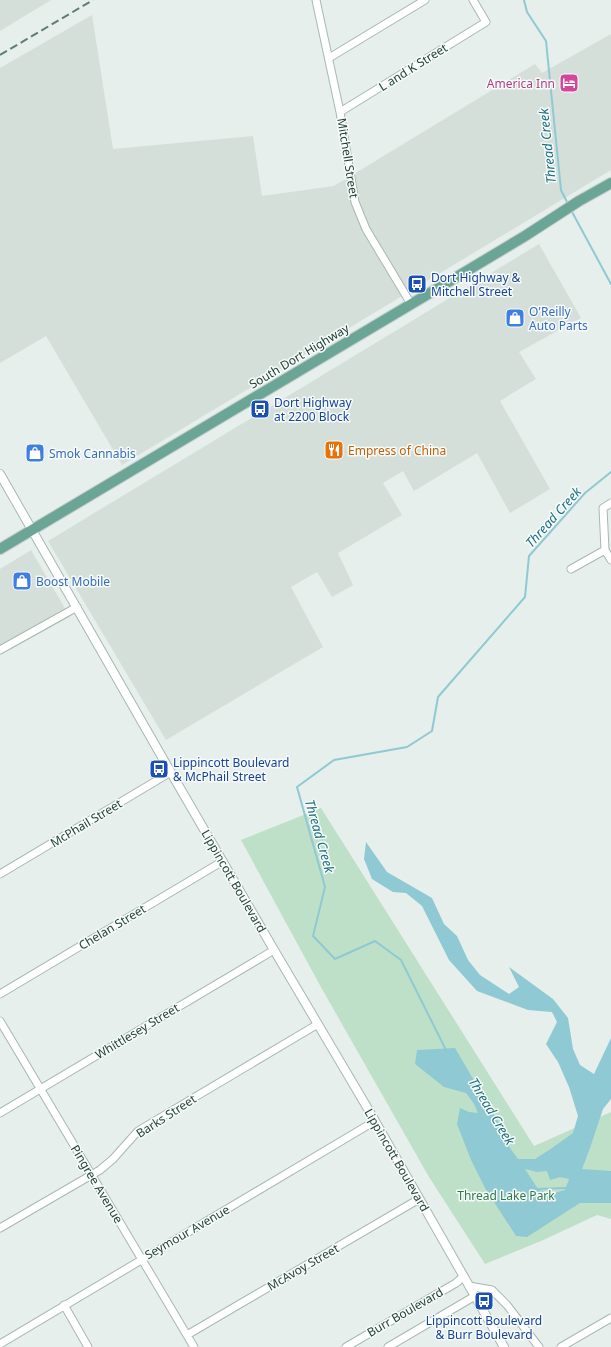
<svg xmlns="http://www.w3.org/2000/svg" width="611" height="1347" font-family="'Noto Sans',sans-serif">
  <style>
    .built { fill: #d4dfda }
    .green { fill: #bfe0c8 }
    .water { fill: #8ec9d4; fill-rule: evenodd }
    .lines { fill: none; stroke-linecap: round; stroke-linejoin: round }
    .stream { stroke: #8ec9d4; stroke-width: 2 }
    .minor-casing { stroke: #a8b8b2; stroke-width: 9 }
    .tertiary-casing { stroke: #a8b8b2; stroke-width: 10 }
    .primary-casing { stroke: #c2cac8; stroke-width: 12 }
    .minor { stroke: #fff; stroke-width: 7 }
    .tertiary { stroke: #fff; stroke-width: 8 }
    .primary { stroke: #6aa596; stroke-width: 10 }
    .rail { stroke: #5f7d75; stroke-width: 2; stroke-dasharray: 8 4; stroke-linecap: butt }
    .labels { text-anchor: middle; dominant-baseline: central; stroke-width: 3; stroke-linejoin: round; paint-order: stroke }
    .street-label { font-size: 12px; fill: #24423a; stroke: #f7fbf9 }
    .hotel-label { font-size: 12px; fill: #b23c85; stroke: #f7fbf9; text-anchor: end }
    .transit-label { font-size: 12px; fill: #164399; stroke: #f7fbf9; text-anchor: start }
    .shop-label { font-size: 12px; fill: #366cbe; stroke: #f7fbf9; text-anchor: start }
    .food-label { font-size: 12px; fill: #c56008; stroke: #f7fbf9; text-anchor: start }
    .park-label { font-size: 12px; fill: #2d7a4b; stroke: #f7fbf9 }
    .water-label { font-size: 13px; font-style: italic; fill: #1c6f80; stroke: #f7fbf9 }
  </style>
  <rect width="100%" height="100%" fill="#e6efeb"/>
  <path class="built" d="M0 0H51L0 31Z
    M92 15 113 149 253 136 262 196 334 186 535 64 542 73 611 34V170L122 465 46 336 0 363V68Z
    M539 244 581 318 519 352 536 379 500 401 550 489 510 513 477 453 414 491 403 471 383 483 402 515 338 553 353 585 332 597 317 572 291 587 323 647 166 740 48 541Z
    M31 550 70 617 0 655V569Z"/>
  <path class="green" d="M321 808 534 1146 611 1112V1219L597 1215 541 1241 485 1264 429 1177 322 989 241 840Z"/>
  <path class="water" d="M366 842 387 872 432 898 444 924 457 936 468 960 480 975 509 994 519 987 509 967 553 999 568 1018 573 1049 580 1065 594 1074 611 1038V1099L603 1109 590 1148 582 1169 611 1171V1203H580L527 1237 516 1236 485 1188 471 1160 457 1124 460 1108 469 1112 478 1113 474 1104 466 1093 444 1087 415 1064 417 1050 455 1048 500 1125 510 1148 518 1159H535L552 1148 573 1133 578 1116 569 1087 558 1062 546 1044 557 1022 552 1012 528 1010 477 991 449 960 422 906 406 893 393 892 372 879 364 859ZM525 1169 537 1172 547 1171 550 1180 560 1177 569 1179 565 1190 550 1194 538 1189Z"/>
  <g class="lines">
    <path class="stream" d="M524 0 527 12 546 41 561 190 568 204
      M571 210 611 284
      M446 1050 401 960 375 941 335 959 313 936 325 887 297 787 334 760 407 747 432 731 438 697 525 597 529 556 585 493 611 472
      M535 1189 567 1188"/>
    <g class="minor-casing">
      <path id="minor" d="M316 0 340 112 355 202 366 229 411 304
        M329 58 425 0
        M340 112 486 22 473 0
        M611 503 603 508 605 550 611 560
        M571 569 605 550
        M0 650 77 607
        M0 874 171 772
        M0 994 223 861
        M0 1021 194 1347
        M0 1113 274 950
        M0 1228 100 1170 113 1159 138 1131 318 1024
        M469 1286 492 1290 507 1305 539 1347
        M64 1305 88 1347
        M187 1335 419 1199
        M0 1344 375 1121
        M346 1347 456 1283 464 1276
        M388 1347 475 1296
        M561 1347 611 1318"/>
    </g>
    <g class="tertiary-casing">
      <path id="tertiary" d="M0 474 166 764 274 950 371 1114 504 1347"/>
    </g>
    <g class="primary-casing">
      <path id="primary" d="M0 549 450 281 525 236 579 201 611 183"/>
    </g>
    <use href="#minor" class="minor"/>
    <use href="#tertiary" class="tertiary"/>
    <use href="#primary" class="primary"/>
    <path class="rail" d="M0 55 93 0"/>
  </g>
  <defs>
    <g id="hotel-square" transform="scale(1)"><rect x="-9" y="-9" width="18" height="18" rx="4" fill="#d1479c" stroke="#f7fbf9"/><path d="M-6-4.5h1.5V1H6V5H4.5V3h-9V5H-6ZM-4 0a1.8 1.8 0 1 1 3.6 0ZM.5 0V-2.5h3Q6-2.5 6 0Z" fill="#fff"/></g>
    <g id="bus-square" transform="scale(1)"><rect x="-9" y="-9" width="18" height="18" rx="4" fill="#1a4fb4" stroke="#f7fbf9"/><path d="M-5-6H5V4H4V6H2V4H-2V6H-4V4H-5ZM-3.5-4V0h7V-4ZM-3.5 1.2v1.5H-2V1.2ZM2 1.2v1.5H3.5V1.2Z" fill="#fff"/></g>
    <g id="shop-square" transform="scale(1)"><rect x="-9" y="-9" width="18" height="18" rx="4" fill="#3f7fe0" stroke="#f7fbf9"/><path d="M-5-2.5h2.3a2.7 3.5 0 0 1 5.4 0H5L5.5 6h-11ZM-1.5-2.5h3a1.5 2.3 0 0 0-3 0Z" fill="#fff"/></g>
    <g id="restaurant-square" transform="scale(1)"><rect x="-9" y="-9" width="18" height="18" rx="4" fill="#e8710a" stroke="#f7fbf9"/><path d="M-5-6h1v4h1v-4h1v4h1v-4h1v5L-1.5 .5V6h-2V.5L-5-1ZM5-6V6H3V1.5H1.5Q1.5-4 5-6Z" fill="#fff"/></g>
  </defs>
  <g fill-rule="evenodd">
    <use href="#hotel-square" x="569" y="83"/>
    <use href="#bus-square" x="417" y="284"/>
    <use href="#shop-square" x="515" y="318"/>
    <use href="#bus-square" x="260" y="409"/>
    <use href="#restaurant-square" x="334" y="450"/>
    <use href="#shop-square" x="35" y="453"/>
    <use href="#shop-square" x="22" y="581"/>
    <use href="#bus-square" x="159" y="769"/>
    <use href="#bus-square" x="484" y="1301"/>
  </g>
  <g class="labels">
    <g class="street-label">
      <text transform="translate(413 67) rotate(-32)">L and K Street</text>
      <text transform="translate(348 158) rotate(81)">Mitchell Street</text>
      <text transform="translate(299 356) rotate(-31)">South Dort Highway</text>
      <text transform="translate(86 823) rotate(-31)">McPhail Street</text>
      <text transform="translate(234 881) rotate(60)">Lippincott Boulevard</text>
      <text transform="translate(112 927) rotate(-31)">Chelan Street</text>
      <text transform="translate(137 1031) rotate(-31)">Whittlesey Street</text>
      <text transform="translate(166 1116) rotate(-33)">Barks Street</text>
      <text transform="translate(397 1160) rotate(60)">Lippincott Boulevard</text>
      <text transform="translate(97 1184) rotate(59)">Pingree Avenue</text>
      <text transform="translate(187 1232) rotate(-30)">Seymour Avenue</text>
      <text transform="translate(303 1267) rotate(-30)">McAvoy Street</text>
      <text transform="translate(405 1312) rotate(-30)">Burr Boulevard</text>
    </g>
    <g class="hotel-label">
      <text x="555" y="83">America Inn</text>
    </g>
    <g class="transit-label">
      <text x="431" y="277">Dort Highway &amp;<tspan x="431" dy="14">Mitchell Street</tspan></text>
      <text x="274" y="402">Dort Highway<tspan x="274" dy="14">at 2200 Block</tspan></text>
      <text x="173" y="762">Lippincott Boulevard<tspan x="173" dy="14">&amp; McPhail Street</tspan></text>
      <text x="484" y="1320" text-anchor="middle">Lippincott Boulevard<tspan x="484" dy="14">&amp; Burr Boulevard</tspan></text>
    </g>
    <g class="shop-label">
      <text x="529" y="311">O'Reilly<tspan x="529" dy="14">Auto Parts</tspan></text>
      <text x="49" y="453">Smok Cannabis</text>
      <text x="36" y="581">Boost Mobile</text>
    </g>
    <g class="food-label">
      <text x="348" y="450">Empress of China</text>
    </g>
    <g class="park-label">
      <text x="506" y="1195">Thread Lake Park</text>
    </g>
    <g class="water-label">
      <text transform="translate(547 146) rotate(-96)">Thread Creek</text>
      <text transform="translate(553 517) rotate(-48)">Thread Creek</text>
      <text transform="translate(320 836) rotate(74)">Thread Creek</text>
      <text transform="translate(492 1111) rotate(59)">Thread Creek</text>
    </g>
  </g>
</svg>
